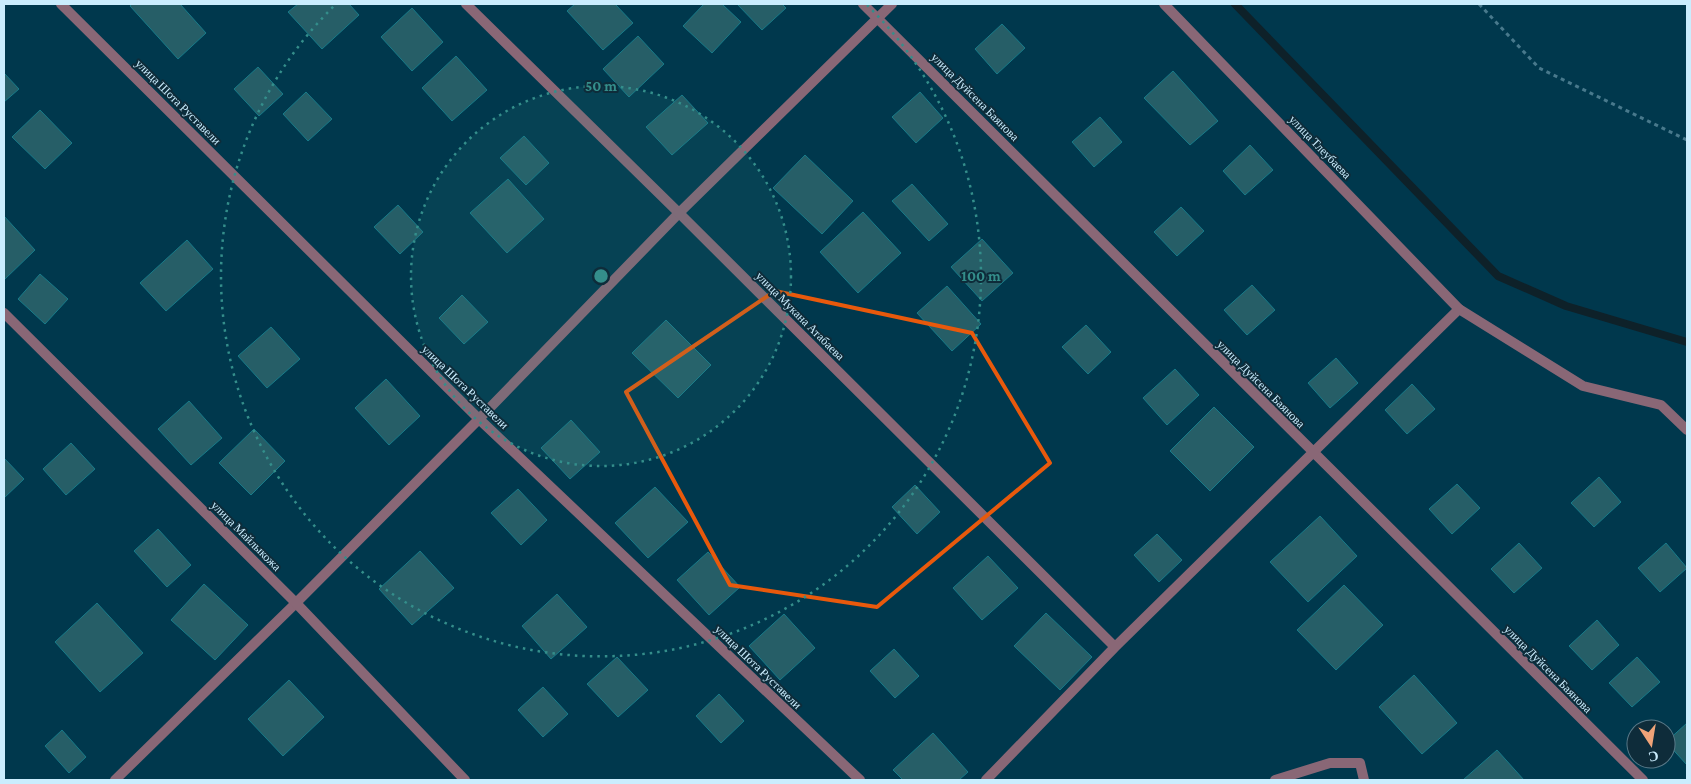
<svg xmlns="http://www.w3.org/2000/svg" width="1691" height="784" font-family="'Crimson Pro',serif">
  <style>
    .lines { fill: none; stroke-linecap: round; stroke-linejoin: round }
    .stream { stroke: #0e2129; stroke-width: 8 }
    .building { fill: #265e67; stroke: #177b89 }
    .path { stroke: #48798c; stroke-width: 3; stroke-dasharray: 4 4; stroke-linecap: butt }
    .lane { stroke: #896776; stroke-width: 10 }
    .street { stroke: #896776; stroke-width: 10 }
    .marked { fill: none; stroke: #e8590c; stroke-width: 4; stroke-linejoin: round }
    .ring { fill: none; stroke: #348e8b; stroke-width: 2.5; stroke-dasharray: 2.5 5 }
    .labels { text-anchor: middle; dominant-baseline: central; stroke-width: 4; stroke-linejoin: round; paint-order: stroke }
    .street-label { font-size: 12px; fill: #caedfe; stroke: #0e2c3a }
    .centre { fill: #348e8b; stroke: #0e2c3a; stroke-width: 2.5 }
    .ring-label { font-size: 15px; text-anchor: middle; font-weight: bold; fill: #348e8b; stroke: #0e2c3a; stroke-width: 4; stroke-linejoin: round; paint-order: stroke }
  </style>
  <rect width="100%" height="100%" fill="#00384d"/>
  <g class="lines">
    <path class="stream" d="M1235 4 1498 276 1566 306 1687 342"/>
  </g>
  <path class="building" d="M132 4H180L206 33 178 59 130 6Z
    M298 4H349L359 15 322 49 288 12Z
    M575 4H615L633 23 603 50 567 11Z
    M704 4H722L741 22 712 53 683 26Z
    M737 4H782L786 8 762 30Z
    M412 8 443 42 412 71 381 37Z
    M1002 24 1025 48 997 74 975 49Z
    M638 36 664 64 629 97 603 69Z
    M456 56 487 90 452 121 422 88Z
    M258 67 283 94 259 116 234 89Z
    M1173 71 1218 121 1190 145 1144 98Z
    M4 73 19 89 4 102Z
    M306 92 332 119 308 141 283 114Z
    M920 92 943 118 916 143 892 117Z
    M682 95 708 123 672 155 646 127Z
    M40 110 72 143 45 169 12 137Z
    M1100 117 1122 142 1094 167 1072 142Z
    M524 136 549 163 526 185 500 158Z
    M1250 145 1273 170 1245 195 1223 171Z
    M805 155 853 201 822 234 773 188Z
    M508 179 544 219 507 253 470 213Z
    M912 184 948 224 929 241 892 201Z
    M398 205 423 232 400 254 374 227Z
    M1181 207 1204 231 1177 256 1154 232Z
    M863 212 901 253 858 293 820 252Z
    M4 216 35 250 4 280Z
    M982 239 1013 273 982 301 951 267Z
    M187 240 213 269 166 311 140 283Z
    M40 274 68 299 45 324 18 299Z
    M1252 285 1275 310 1247 335 1224 310Z
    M947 286 981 324 952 351 917 313Z
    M462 295 488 322 464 344 439 318Z
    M666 320 711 365 678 398 632 353Z
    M1086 325 1111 352 1088 374 1062 347Z
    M271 327 300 359 267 388 238 356Z
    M1336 358 1358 383 1330 408 1308 383Z
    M1175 369 1199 395 1167 425 1143 398Z
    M386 379 420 416 389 445 355 408Z
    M1412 384 1435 409 1407 434 1385 410Z
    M189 401 222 438 191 465 158 429Z
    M1214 407 1254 447 1210 491 1170 451Z
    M571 420 600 452 570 479 541 448Z
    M254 429 285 461 251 495 219 463Z
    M71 443 95 469 66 495 43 469Z
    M4 458 24 479 4 498Z
    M1599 477 1621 502 1594 527 1571 503Z
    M1457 484 1480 508 1452 534 1429 509Z
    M915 485 940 512 917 534 892 507Z
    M655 487 688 522 648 558 615 523Z
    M518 489 547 520 521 545 491 513Z
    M1320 516 1357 556 1308 602 1270 562Z
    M158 529 191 565 167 587 134 551Z
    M1157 534 1182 560 1159 582 1134 555Z
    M1519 543 1542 568 1514 593 1491 569Z
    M1666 543 1687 568 1660 592 1638 568Z
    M420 551 454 588 412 625 379 589Z
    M708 552 740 587 709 615 677 580Z
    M988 556 1018 588 982 620 953 588Z
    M204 584 248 625 215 660 171 620Z
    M1344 585 1383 625 1336 670 1297 630Z
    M557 594 587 627 551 659 522 626Z
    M97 603 143 653 100 692 55 642Z
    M1046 613 1092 657 1060 690 1014 646Z
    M784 614 815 648 780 680 749 646Z
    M1597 620 1619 645 1592 670 1569 646Z
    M894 649 919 676 895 698 870 671Z
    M617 657 648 690 618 717 587 684Z
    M1637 657 1660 682 1632 707 1609 683Z
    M1414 675 1457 723 1422 754 1379 707Z
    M289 680 324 717 283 756 248 719Z
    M543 687 568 714 543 737 518 710Z
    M719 694 744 721 721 743 696 716Z
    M1687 723V765L1666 742Z
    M62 730 86 757 69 773 45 746Z
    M933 733 968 772 959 780H903L893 770Z
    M1497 750 1524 780H1463Z"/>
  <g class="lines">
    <path class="path" d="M1479 4 1539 68 1687 140"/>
    <path class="lane" d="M1459 309 1583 386 1661 405 1687 430
      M115 780 296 603 479 419 679 213 892 4
      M1275 780 1330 763H1360L1364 780"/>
    <path class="street" d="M61 4 479 419 860 780
      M466 4 679 213 1115 647
      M863 4 1643 780
      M4 313 296 603 465 780
      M986 780 1115 647 1459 309 1164 4"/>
  </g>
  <path class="marked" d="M775 291 972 333 1050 463 877 607 730 585 626 392Z"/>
  <circle cx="601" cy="276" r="190" fill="#348e8b" fill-opacity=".12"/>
  <g class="ring">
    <circle cx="601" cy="276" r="190"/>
    <path d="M867 5A380 380 0 1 1 335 5"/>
  </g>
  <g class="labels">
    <g class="street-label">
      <text transform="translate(975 97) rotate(45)">улица Дуйсена Баянова</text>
      <text transform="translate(178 102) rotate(45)">улица Шота Руставели</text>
      <text transform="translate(1320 147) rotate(46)">улица Тлеубаева</text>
      <text transform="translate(800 316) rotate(45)">улица Мукана Атабаева</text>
      <text transform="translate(1261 384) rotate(45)">улица Дуйсена Баянова</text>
      <text transform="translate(465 387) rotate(44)">улица Шота Руставели</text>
      <text transform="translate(246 536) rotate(45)">улица Майлыкожа</text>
      <text transform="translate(758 667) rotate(44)">улица Шота Руставели</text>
      <text transform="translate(1548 669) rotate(45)">улица Дуйсена Баянова</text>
    </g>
  </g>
  <circle cx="601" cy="276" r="8" class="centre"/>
  <g class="ring-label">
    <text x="601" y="91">50 m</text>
    <text x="981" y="281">100 m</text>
  </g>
  <rect width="1691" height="784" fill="none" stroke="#caedfe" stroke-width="10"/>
  <g transform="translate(1651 744) rotate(168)"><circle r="24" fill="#0e2c3a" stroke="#597988"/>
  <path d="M0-4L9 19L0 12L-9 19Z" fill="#efa378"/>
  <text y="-8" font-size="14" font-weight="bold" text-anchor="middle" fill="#caedfe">С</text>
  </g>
</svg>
